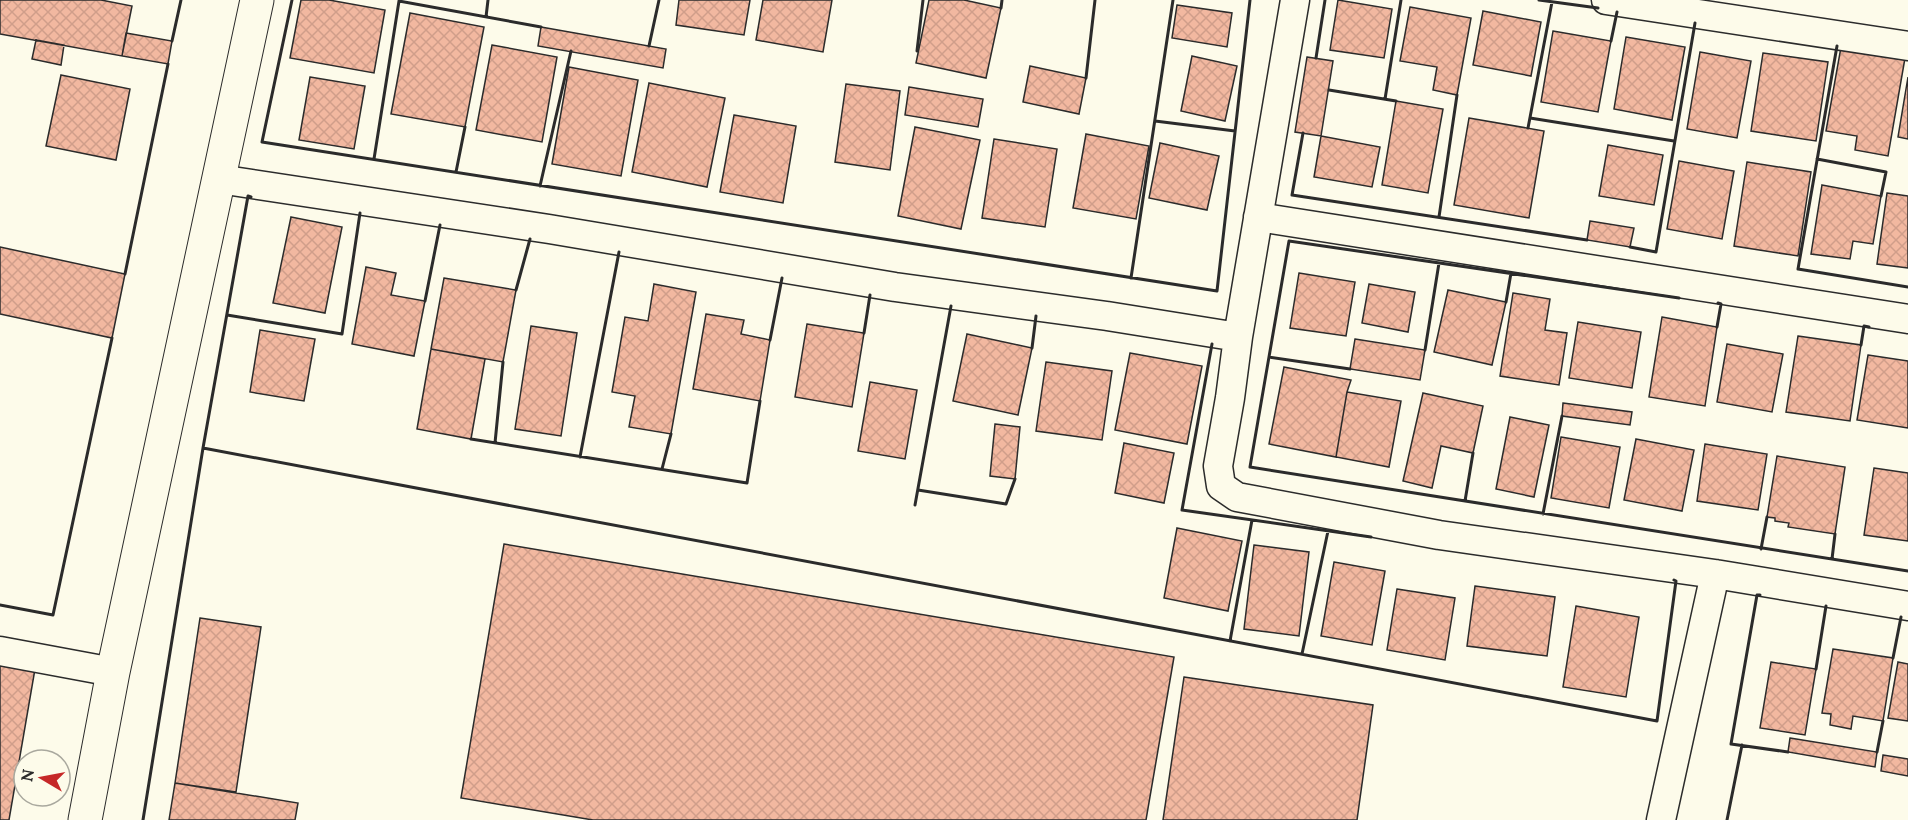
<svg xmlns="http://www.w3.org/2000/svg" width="1908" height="820" font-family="Lora,serif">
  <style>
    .building { fill: url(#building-cross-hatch); stroke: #2b2b2b; stroke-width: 1.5 }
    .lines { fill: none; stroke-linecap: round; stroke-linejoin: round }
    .street-casing { stroke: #2b2b2b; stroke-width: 31 }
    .secondary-casing { stroke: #2b2b2b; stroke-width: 35 }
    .street { stroke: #fdfbea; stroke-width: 28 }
    .secondary { stroke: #fdfbea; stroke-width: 33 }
    .wall { stroke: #2b2b2b; stroke-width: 3 }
  </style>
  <defs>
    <pattern id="building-cross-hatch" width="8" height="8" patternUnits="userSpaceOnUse" patternTransform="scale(1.5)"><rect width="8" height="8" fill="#f2b8a0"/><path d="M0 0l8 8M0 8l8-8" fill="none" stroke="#d09e8a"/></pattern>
  </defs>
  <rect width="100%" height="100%" fill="#fdfbea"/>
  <path class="building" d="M0 0H101L132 6 122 56 0 34Z
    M301 0H329L385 10 374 73 290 58Z
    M679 0H750L744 35 676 25Z
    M763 0H832L823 52 756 40Z
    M929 0H964L1001 8 986 78 916 63Z
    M1338 0 1392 9 1384 58 1330 50Z
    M1177 5 1232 13 1227 47 1172 38Z
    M1410 7 1471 18 1457 95 1433 90 1437 67 1400 61Z
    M1483 11 1541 22 1531 76 1473 65Z
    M410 13 484 27 465 127 391 114Z
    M541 27 666 49 663 68 538 46Z
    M1553 31 1611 41 1598 112 1541 102Z
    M126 33 172 41 168 64 122 56Z
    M1626 37 1685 47 1672 120 1614 109Z
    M36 40 64 45 61 65 32 59Z
    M492 45 557 57 542 142 476 130Z
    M1841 47 1905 58 1888 156 1855 150 1857 136 1826 131Z
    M1700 52 1751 61 1737 138 1687 129Z
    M1763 53 1828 62 1816 141 1751 131Z
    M1192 56 1237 66 1225 121 1181 111Z
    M1307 57 1333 61 1321 136 1295 132Z
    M1030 66 1086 78 1079 114 1023 102Z
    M569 67 638 80 621 176 552 164Z
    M61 75 130 89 116 160 46 146Z
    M310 77 365 86 354 149 299 140Z
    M1908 77V139L1898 137Z
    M649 83 725 98 707 187 632 172Z
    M846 84 900 91 890 170 835 162Z
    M909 87 983 99 978 127 905 115Z
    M1396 101 1443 109 1428 193 1382 185Z
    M734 115 796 126 783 203 720 192Z
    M1469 118 1544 131 1529 218 1454 205Z
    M915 127 980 140 961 229 898 216Z
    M1086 134 1149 146 1136 219 1073 208Z
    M1321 136 1380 147 1372 187 1314 177Z
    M994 139 1057 149 1045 227 982 218Z
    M1160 143 1219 156 1207 210 1149 198Z
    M1608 145 1663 155 1654 205 1599 196Z
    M1679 161 1734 171 1722 239 1667 229Z
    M1747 162 1811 172 1798 256 1734 246Z
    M1822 185 1881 196 1873 244 1853 241 1850 259 1811 254Z
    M1887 193 1908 196V268L1877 264Z
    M291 217 342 227 325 313 273 303Z
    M1590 221 1634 228 1630 247 1587 240Z
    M0 247 125 274 112 338 0 314Z
    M366 267 396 273 391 295 425 301 414 356 352 344Z
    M1299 273 1355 282 1346 336 1290 328Z
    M444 278 516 290 503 362 431 349Z
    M654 284 696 292 671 434 629 427 635 396 612 392 625 317 648 321Z
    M1369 284 1415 292 1408 332 1362 323Z
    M1448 290 1506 302 1492 365 1434 352Z
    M1513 293 1550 299 1545 330 1567 333 1559 385 1500 376Z
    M706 314 744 320 741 334 770 340 760 401 693 389Z
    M1662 317 1717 327 1705 406 1649 397Z
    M1578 322 1641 332 1632 388 1569 378Z
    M807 324 864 333 852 407 795 397Z
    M531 326 577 333 561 436 515 429Z
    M260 330 315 339 304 401 250 392Z
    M967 334 1032 348 1018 415 953 401Z
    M1798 336 1861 345 1850 421 1786 412Z
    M1355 339 1425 350 1420 380 1350 369Z
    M1727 344 1783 354 1772 412 1717 402Z
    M431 349 485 359 471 439 417 429Z
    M1130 353 1202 366 1187 444 1115 430Z
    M1868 355 1908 361V428L1857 420Z
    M1046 362 1112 371 1102 440 1036 431Z
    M1284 367 1351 380 1347 392 1336 457 1269 444Z
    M870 382 917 390 905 459 858 451Z
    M1347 392 1401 401 1389 467 1336 457Z
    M1423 393 1483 406 1473 453 1441 446 1432 488 1403 481Z
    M1563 403 1632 412 1630 425 1562 416Z
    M1510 417 1549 425 1534 497 1496 489Z
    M995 424 1020 427 1015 479 990 476Z
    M1561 437 1620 447 1609 508 1551 498Z
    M1636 439 1694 450 1682 511 1624 500Z
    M1124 443 1174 453 1164 503 1115 493Z
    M1705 444 1767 454 1758 510 1697 501Z
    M1777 456 1845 467 1835 534 1788 527 1789 523 1775 521V518L1767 517Z
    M1874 468 1908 473V541L1864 535Z
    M1177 528 1242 541 1228 611 1164 598Z
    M504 544 1174 657 1146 820H593L461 798Z
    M1254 545 1309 552 1299 636 1244 629Z
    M1334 562 1385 571 1372 645 1321 636Z
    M1475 586 1555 597 1547 656 1467 646Z
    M1397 589 1455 598 1445 660 1387 650Z
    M1576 606 1639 617 1626 697 1563 687Z
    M200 618 261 627 236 792 175 783Z
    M1833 649 1893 658 1883 721 1853 716 1851 729 1830 725 1831 714 1822 713Z
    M0 662 35 669 9 820H0Z
    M1771 662 1816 669 1805 735 1760 728Z
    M1898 662 1908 664V721L1888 718Z
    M1184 677 1373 705 1357 820H1163Z
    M1790 738 1877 752 1875 767 1788 752Z
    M1883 755 1908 759V776L1881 771Z
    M175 783 298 803 295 820H169Z"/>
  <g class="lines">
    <g class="street-casing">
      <path id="street" d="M1606 0 1908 46
        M219 179 549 229 895 287 1107 316 1238 337 1230 398 1218 466 1221 486 1237 497 1439 535 1715 574 1908 606
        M1258 217 1908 319
        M1238 337 1295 0
        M0 651 113 672
        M1661 820 1715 574"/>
    </g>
    <g class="secondary-casing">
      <path id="secondary" d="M85 820 113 672 257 0"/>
    </g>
    <use href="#street" class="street"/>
    <use href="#secondary" class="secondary"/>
    <path class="wall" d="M292 0 262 142 1217 291 1250 0
      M1539 0 1598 8
      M1001 8 1002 0
      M486 17 488 0
      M172 41 181 0
      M1611 41 1617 12
      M649 46 659 0
      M1837 46 1798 269 1908 287
      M917 51 923 0
      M1316 58 1325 0
      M1086 78 1095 0
      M1329 90 1396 101
      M1385 99 1401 0
      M1530 118 1674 141
      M1155 121 1235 131
      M1528 128 1552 2
      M1303 133 1292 195 1587 240
      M374 159 399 1 541 27
      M1817 159 1886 172 1881 196
      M456 172 465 127
      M540 186 571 51
      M1439 217 1457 95
      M1630 247 1656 252 1695 23
      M125 274 168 64
      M1131 278 1173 0
      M516 290 530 239
      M1679 298 1289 241 1250 467 1908 571
      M425 301 440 225
      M1506 302 1511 273
      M227 315 342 334 360 213
      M1717 327 1721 304 1718 303
      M864 333 870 295
      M770 340 782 278
      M1212 344 1182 510 1371 537
      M1861 345 1864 326 1869 327
      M1032 348 1036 316
      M1425 350 1439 263
      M1269 357 1350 369
      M471 439 747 483 760 401
      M495 443 503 362
      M203 448 1657 721 1676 581 1674 580
      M580 457 619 252
      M662 469 671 434
      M918 490 1006 504 1015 479
      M1465 501 1473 453
      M915 505 951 306
      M1543 514 1562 416
      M1761 549 1767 517
      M1832 559 1835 534
      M1760 595H1757L1731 744 1788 752
      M0 605 53 615 112 338
      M1230 641 1252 520
      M1302 654 1328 531
      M1893 658 1901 617
      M1816 669 1826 606
      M1877 752 1883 721
      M143 820 203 448 248 196 251 197
      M1727 820 1742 745"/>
  </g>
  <g transform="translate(42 778) rotate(280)"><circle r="28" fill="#fdfbea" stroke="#a9a89e" stroke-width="1.5"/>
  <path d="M0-4.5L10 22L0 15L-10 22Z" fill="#c62828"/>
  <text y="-9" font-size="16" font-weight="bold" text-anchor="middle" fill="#2b2b2b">N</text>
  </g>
</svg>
